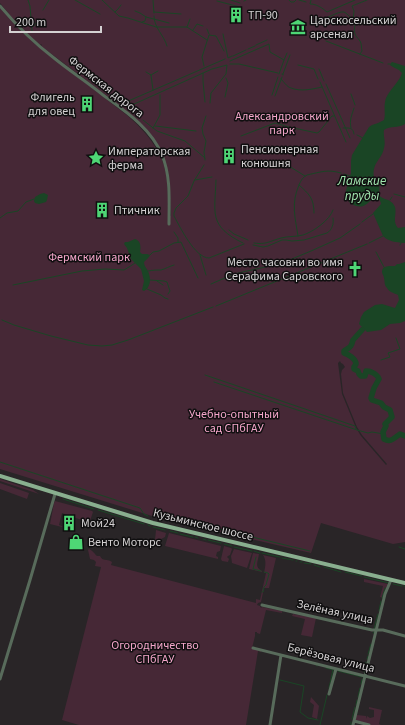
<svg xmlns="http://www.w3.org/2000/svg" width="405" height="725" font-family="'Source Sans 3',sans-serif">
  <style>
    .green { fill: #462836; fill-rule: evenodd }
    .water { fill: #1a4525 }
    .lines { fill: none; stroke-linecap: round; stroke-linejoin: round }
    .stream { stroke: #1a4525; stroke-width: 1 }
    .river { stroke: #1a4525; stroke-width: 5.5 }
    .minor { stroke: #586b5b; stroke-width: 3 }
    .major { stroke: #89af8f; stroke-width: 4 }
    .labels { text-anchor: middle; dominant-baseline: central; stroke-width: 3; stroke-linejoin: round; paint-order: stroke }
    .poi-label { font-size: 12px; fill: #d4d1d2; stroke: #100f10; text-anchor: start }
    .street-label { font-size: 12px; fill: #d4d1d2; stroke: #100f10 }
    .park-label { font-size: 12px; fill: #f4a6ca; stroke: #100f10 }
    .water-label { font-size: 13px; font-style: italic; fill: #a1e5ae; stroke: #100f10 }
  </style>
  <rect width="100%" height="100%" fill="#292527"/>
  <path class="green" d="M0 0H405V542L393 544 321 523 311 553 152 516 0 469V8L15 25 36 45 128 116C148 134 165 154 167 181 168 193 168 204 168 215L171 216 169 178 168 172 162 152 143 126 133 116 119 105 41 46 42 45 41 44 40 45 18 25 0 3ZM340 361 341 363 343 364 345 367 342 370 341 374 343 393 357 427 362 435 387 464 386 465 361 436 356 428 342 394 338 363Z
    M0 479 33 490 39 494 0 481Z
    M0 483 29 493 27 499 0 489Z
    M55 501 92 511 93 512 90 521C82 521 71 516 62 513L59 525 66 528 50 524 54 503Z
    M156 530 166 533 165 537 161 539 159 544 153 543 155 540Z
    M169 533 221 546 220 551 217 552 216 556 218 557V559L165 546Z
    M224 546 231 548 232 549 230 555 228 556 227 557 229 559 228 562 222 561 221 559Z
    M89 549C93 551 94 553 97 556H100C103 562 106 558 112 562L111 565 256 603V599L260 600 266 573H264C265 567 267 561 263 555L276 558 269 588H264L261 602 258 603 257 605 260 606 261 608 262 607 282 611V613L266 610 260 634 257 633V632H255V636L252 648 261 651V652L258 651 246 725H79L62 720 101 567 95 566 96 562 94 560 90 559 88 550Z
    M234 549 252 553 247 568 232 563 231 556Z
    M253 553 259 554C258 562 254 567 262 571V572L249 569Z
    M364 579 388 584 385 589 383 598 380 597 383 586 364 582Z
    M293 614 316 618 312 637 301 635 305 619 292 616Z
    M311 697 319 706 317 719 312 717 314 705 310 702Z
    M369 707 382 710 379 724 381 725H371L356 720V715H357L366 716 367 719V716L370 718 374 717V710L369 709Z"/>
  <path class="water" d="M392 62 405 66V124C397 129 391 125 384 130 383 136 386 142 384 148 383 154 380 157 377 162 374 166 372 174 375 179 377 184 377 180 379 184 380 188 379 191 379 194 381 201 391 197 395 207 397 215 392 221 398 228L405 227V243H404C396 242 389 242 383 236L373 213 381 204C381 201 378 198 376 197H374C366 206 361 210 350 203L345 194 351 173V161L352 155 369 127 372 125 378 123 384 120C386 113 383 107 386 98 390 89 400 81 402 73L399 70 393 67 390 65 391 63Z
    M44 193 48 195 47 200 46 202 39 204 35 203 34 201 35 197 40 194Z
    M135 239C141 241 141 247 140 252L142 254H147L150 255 149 257 144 262C144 267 148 269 149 274 151 280 150 288 144 291L142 290 144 281 141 269 131 259 127 248 124 244 125 242H128Z
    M405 262V321L400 323 390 324 381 330 367 332 359 324 361 317 364 312 375 305 382 304 395 308 399 300 398 295C394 293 389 292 387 288 384 285 385 282 384 278 384 276 382 274 382 272 382 265 390 266 395 266L397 264H399Z"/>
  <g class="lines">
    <path class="stream" d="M28 0 30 6 32 31
      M75 0 100 14
      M102 0 119 16 128 18 156 27H187L207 40
      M153 0 154 13
      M231 0 240 3
      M289 0 291 2H294L296 0
      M299 0 306 2
      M311 0 310 4C317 4 322 8 327 12L355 0
      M217 1 240 7
      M244 1 246 0
      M43 10 49 0
      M135 11 140 13 146 17 169 23
      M115 12 118 9 121 5
      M154 12 181 14
      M154 16C154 28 164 35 167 46
      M324 19C329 17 340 11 344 12 347 13 349 17 352 18
      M142 22 145 21 146 17
      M32 26H34L38 20
      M187 27 190 19
      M207 29 209 34
      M193 30 197 24 203 26
      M223 34 228 58 232 56
      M326 41 383 63
      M256 45 267 40
      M248 49 255 46
      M360 54 362 51C361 48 362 44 360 41 359 39 357 38 356 36 353 31 355 28 355 23L353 21 354 11 352 6 367 0
      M233 56 246 50
      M284 60 287 53
      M230 61 269 44 270 52 284 60 279 74
      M230 64H239L278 73
      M388 64H390
      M298 65 314 69 318 79
      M204 66 202 57 209 35 216 36 224 51
      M319 69 324 81
      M146 72 151 75 153 90
      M203 73V81L205 102
      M282 74H283V75
      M283 74 290 55
      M151 75 158 71
      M281 79C284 82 287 87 291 88 301 92 313 89 322 87
      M320 82 346 142
      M326 84 350 138
      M351 94 354 102 355 105
      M272 95 278 77
      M275 96 282 77
      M225 97 228 83 226 78
      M126 102 225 59
      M132 105 212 69 227 65 226 74 211 93 210 103
      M143 120 157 131 185 141 205 158
      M155 126 196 131
      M153 128 160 115V95
      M343 128C349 128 353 127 354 134
      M351 128C349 120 352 115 354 108
      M357 135 363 138
      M241 136 275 123 289 127 317 133 319 132 332 116H334
      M205 160 204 152 206 141 203 134 202 128 206 116
      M284 163 305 176
      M204 165 194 181 188 196 176 208 174 213V216C180 227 195 258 209 258L244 244
      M344 174 350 176
      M195 180 212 177
      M216 180C215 213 208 226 243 243
      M299 185C309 194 314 198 314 213
      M394 194 405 197
      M390 200 392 197
      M0 218 7 213 18 211 26 202 34 199
      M362 222 373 214
      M229 230 234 234 248 240
      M174 232 178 238V242
      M298 236C295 217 291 203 299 185 301 180 303 177 307 175 321 172 327 169 341 173
      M254 243C266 245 270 241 281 238 288 236 296 237 303 235 313 232 330 220 333 210
      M369 243 383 236
      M253 245 263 247 268 246 282 240H286L292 241 304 240 327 233C332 230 334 224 333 218
      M400 245 401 243
      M376 252 384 267
      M150 255 153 252 159 251 174 243 181 242 198 278
      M200 255 206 275
      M148 271C153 270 157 270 161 270 165 269 170 266 174 265
      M150 280 164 281 167 282 170 291 168 294
      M157 281 163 285
      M211 284 234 274 265 267 287 261 311 251 340 238 360 224
      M13 285 82 271 105 269 124 270 129 267 135 263
      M147 289 161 295 165 298 168 299
      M216 306 367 244
      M2 320 14 325 51 336 88 345 102 346 112 345 128 340 213 307
      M381 360 390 357 388 353 400 349 396 338
      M205 375 355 426 356 429
      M214 382 357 430 368 433 372 432 384 434
      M0 462 140 508 144 514 148 516
      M63 499 94 509
      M98 510 144 524
      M157 514 310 551
      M148 525 150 526
      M153 527 165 530
      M170 531 178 533
      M180 534 193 537
      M195 537 198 538
      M203 539 206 540
      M208 540 221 543
      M224 544 232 546
      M234 547 252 551
      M399 547 405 549
      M254 551 260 553
      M262 553 280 557
      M256 557 253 569 261 571
      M282 558 293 560
      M296 561H297
      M300 562H302
      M304 563 311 564
      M314 565 320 567
      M324 567 341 572
      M345 572 362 576
      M364 577 389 583
      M393 584 402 586
      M404 586H405
      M262 592H263L264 587 266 585 269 574 268 573 264 572
      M382 598 385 588
      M379 611 381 601
      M374 629 378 614
      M373 633 374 632
      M368 654 371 644
      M367 659 368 656
      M316 665 317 666
      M365 667 366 662
      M326 668 333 670
      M338 671 362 677
      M364 672V670
      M280 680 304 686 300 712 308 718 318 720
      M361 684 362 679
      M329 688 333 670
      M358 697 360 688
      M356 705 357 700
      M352 719 355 707
      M320 725 327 695
      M351 725V722"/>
    <path class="river" d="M362 330 353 340C351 348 350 347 344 351V353C348 354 356 359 356 364L354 367V369L358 371 359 374 361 376H365L366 371C371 371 377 374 379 379L374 388 371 398 372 400 381 403 384 407 390 410 392 417 385 424 386 426 383 432 384 439C391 443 394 438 400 434L405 436"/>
    <path class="minor" d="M0 6C16 25 34 43 54 58 70 71 87 82 103 95 125 111 151 128 162 155 171 177 169 200 169 224
      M262 605 372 630H383L405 636
      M253 648 405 686
      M0 679 30 580 55 494
      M329 694 336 669
      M354 721 369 725
      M270 725 281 655
      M353 725 385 594 391 580"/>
    <path class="major" d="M0 476 153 523 405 583"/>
  </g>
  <defs>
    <g id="building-bare" transform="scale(1.2)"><path d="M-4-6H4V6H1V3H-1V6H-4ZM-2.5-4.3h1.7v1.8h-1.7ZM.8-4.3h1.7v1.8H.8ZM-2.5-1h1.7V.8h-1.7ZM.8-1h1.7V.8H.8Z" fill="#4ed675" stroke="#100f10" stroke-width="2.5" paint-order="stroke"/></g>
    <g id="museum-bare" transform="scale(1.2)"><path d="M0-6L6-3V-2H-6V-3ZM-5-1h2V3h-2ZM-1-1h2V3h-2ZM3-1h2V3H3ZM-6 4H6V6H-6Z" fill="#4ed675" stroke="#100f10" stroke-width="2.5" paint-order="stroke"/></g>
    <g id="sight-bare" transform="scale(1.2)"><path d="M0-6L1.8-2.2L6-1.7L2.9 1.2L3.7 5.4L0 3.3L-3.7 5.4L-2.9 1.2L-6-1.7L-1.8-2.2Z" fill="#4ed675" stroke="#100f10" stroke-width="2.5" paint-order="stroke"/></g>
    <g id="church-bare" transform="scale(1.2)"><path d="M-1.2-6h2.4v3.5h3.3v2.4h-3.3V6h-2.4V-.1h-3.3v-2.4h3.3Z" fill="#4ed675" stroke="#100f10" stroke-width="2.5" paint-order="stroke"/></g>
    <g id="shop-bare" transform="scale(1.2)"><path d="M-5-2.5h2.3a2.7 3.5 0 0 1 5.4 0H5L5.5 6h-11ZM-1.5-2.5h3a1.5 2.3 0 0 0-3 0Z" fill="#4ed675" stroke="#100f10" stroke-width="2.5" paint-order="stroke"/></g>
  </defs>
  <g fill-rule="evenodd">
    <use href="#building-bare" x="236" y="15"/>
    <use href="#museum-bare" x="298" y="27"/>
    <use href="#building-bare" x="87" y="104"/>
    <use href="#building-bare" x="229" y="156"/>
    <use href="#sight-bare" x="96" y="158"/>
    <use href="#building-bare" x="102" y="210"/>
    <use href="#church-bare" x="355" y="269"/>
    <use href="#building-bare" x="69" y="523"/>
    <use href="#shop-bare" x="76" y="542"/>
  </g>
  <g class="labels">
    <g class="poi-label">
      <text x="248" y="15">ТП-90</text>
      <text x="310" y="20">Царскосельский<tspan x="310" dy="14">арсенал</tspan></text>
      <text x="75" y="97" text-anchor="end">Флигель<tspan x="75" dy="14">для овец</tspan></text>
      <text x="241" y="149">Пенсионерная<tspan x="241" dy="14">конюшня</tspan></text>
      <text x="108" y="151">Императорская<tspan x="108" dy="14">ферма</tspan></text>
      <text x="114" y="210">Птичник</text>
      <text x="343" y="262" text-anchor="end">Место часовни во имя<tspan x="343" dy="14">Серафима Саровского</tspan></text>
      <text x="81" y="523">Мой24</text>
      <text x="88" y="542">Венто Моторс</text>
    </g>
    <g class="street-label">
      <text transform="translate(106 87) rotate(38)">Фермская дорога</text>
      <text transform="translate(203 525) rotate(14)">Кузьминское шоссе</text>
      <text transform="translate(335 612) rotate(12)">Зелёная улица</text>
      <text transform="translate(331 658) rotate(14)">Берёзовая улица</text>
    </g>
    <g class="park-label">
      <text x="282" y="116">Александровский<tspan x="282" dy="14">парк</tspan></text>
      <text x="89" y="257">Фермский парк</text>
      <text x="234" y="414">Учебно-опытный<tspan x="234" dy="14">сад СПбГАУ</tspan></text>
      <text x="155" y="645">Огородничество<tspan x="155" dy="14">СПбГАУ</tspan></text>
    </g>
    <g class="water-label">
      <text x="362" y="181">Ламские<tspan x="362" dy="15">пруды</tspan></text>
    </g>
  </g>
  <path d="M10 26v6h91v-6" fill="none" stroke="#d4d1d2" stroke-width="2"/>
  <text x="16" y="26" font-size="12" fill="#d4d1d2" stroke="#100f10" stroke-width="3" paint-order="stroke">200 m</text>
</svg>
